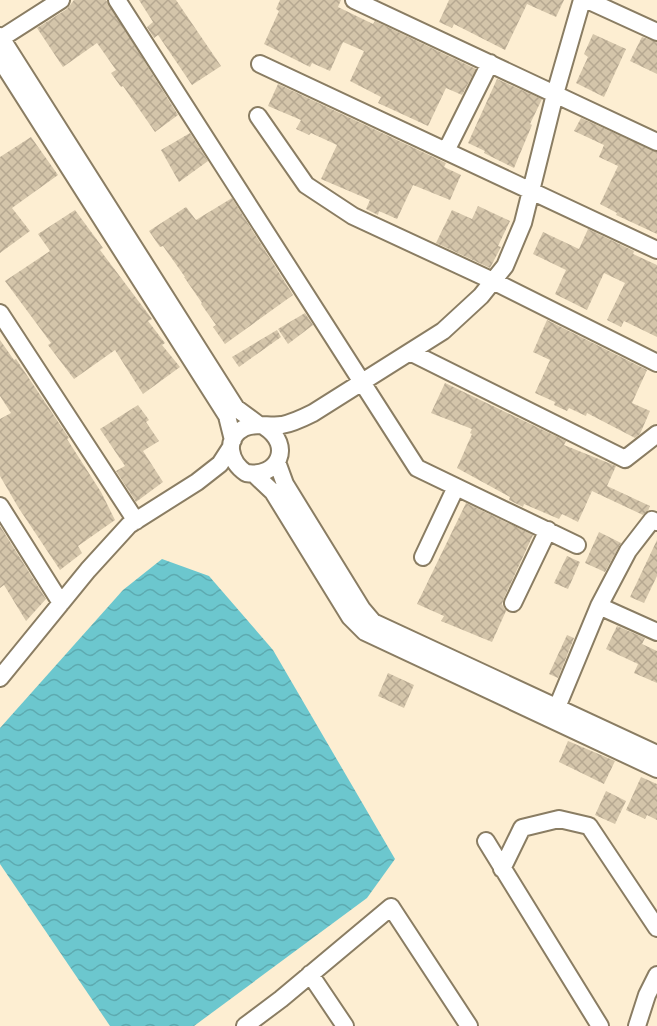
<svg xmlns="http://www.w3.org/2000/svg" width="657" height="1026" font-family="Quicksand,sans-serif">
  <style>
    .water { fill: url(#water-waves) }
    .building { fill: url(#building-cross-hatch) }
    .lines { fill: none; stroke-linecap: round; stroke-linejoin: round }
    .minor-casing { stroke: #8a7d63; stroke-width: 20 }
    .minor { stroke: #fff; stroke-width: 16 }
  </style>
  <defs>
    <pattern id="water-waves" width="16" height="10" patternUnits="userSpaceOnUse" patternTransform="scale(1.5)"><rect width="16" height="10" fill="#6cc7ce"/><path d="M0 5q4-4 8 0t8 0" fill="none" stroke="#5daab0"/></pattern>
    <pattern id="building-cross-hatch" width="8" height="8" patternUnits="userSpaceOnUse" patternTransform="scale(1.5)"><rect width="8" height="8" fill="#d4c5aa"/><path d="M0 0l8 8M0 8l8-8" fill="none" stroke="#b6a891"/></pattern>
  </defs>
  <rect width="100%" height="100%" fill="#fdeed2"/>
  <path class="water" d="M162 559 209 576 273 650 395 859 367 898 194 1026H110L0 864V728L123 590Z"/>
  <path class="building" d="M74 0H106L178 115 155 132 123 86 121 87 111 73 116 70 97 43 63 67 37 28 67 9Z
    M139 0H176L221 66 192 85 158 35 154 38 147 27 153 22Z
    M280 0H341L338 7 373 24 375 21 476 69 462 95 446 88 428 126 378 103 381 97 350 81 364 51 343 42 330 71 312 63 310 67 264 44 279 11 276 9Z
    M449 0H564L556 17 527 4 505 50 454 24 452 28 439 22Z
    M593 34 626 49 604 97 576 83 588 57 584 54Z
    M642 37 657 42V74L630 61Z
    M497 79 542 99 530 124 532 125 514 168 484 153 485 151 468 143Z
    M278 84 446 163 444 167 461 175 450 200 413 185 397 219 379 211 378 215 366 209 370 200 321 179 337 145 311 133 309 135 296 129 301 120 268 106Z
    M581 118 657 152V234L616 215 617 213 600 204 618 166 599 157 604 145 574 131Z
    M190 133 208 161 179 182 161 150Z
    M31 137 58 175 12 208 30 231 0 253V157Z
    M232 198 293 295 225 344 213 327 216 325 201 304 202 303 184 277H185L163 246 160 247 149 231 186 207 196 220Z
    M478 206 510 221 498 246 501 247 490 268 436 243 452 210 472 219Z
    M75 210 103 248 100 250 152 319 148 321 165 343 162 345 180 367 143 394 115 350 74 379 48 345 51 343 5 281 50 251 38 234Z
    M588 229 634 251 633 254 657 265V337L624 321 621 327 607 320 625 283 604 273 587 310 555 294 566 270 533 254 543 232 579 249Z
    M305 313 313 325 288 344 278 329Z
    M547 320 647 370 632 403 650 411 640 434 635 438 587 413 586 416 569 408 567 411 554 405 555 402 535 393 550 360 533 352Z
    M277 330 281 337 239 367 232 357Z
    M0 340 14 360 16 359 69 438 67 439 101 492 115 520 78 546 82 553 60 570 18 507 0 476V419L11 413 0 396Z
    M445 383 566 441 564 445 616 466 607 486 650 506 648 511 643 515 592 491 578 522 562 514 559 519 524 504 523 507 509 500 510 497 457 468 472 434 470 433 472 429 431 413Z
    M138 405 149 420 146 422 159 441 143 451 163 482 136 502 116 471 125 466 100 429Z
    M466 503 533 535 504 598 502 604 506 611 492 642 441 621 444 616 417 604Z
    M0 526 46 599 26 621 4 585 0 588Z
    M599 532 621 543 605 572 585 563Z
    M657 540V576L644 603 630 597Z
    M567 556 580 562 568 589 554 583Z
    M617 626 645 638 642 644 657 651V683L634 673 638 664 606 649Z
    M567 635 574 638 558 678 549 674Z
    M388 673 414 685 404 708 378 696Z
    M568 741 615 761 604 784 559 762Z
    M641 777 657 784V820L647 815 645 819 626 810Z
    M606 791 626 801 615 824 595 815Z"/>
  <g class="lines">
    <g class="minor-casing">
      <path id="minor" d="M117 0 417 468 577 545
        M354 0 657 142
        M587 0 657 32
        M0 36 236 408 259 425
        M0 39 61 0
        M0 59 227 416 233 440
        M260 64 657 250
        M258 116 306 185 353 216 493 281 657 363
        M446 151 490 63
        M0 313 136 521
        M410 352 625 459 657 434
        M265 427C293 445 279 478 246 473 230 462 223 439 244 428 255 422 269 427 282 425 293 423 303 418 313 413L443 331 481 296 505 266 523 223 555 94 582 0
        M277 462 285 484 362 609 373 622 657 754
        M254 474 273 492 350 617 365 632 657 769
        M0 506 61 603
        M423 557 456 487
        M513 603 548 530
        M599 606 657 632
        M0 678 88 570 129 525 197 482 220 464 231 447
        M553 717 599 606 628 551 652 520 657 522
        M486 841 600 1026
        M502 869 522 828 559 819 589 826 657 928
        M310 974 345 1026
        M245 1026 281 999 391 907 469 1026
        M637 1026 647 995 657 975"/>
    </g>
    <use href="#minor" class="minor"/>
  </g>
</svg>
